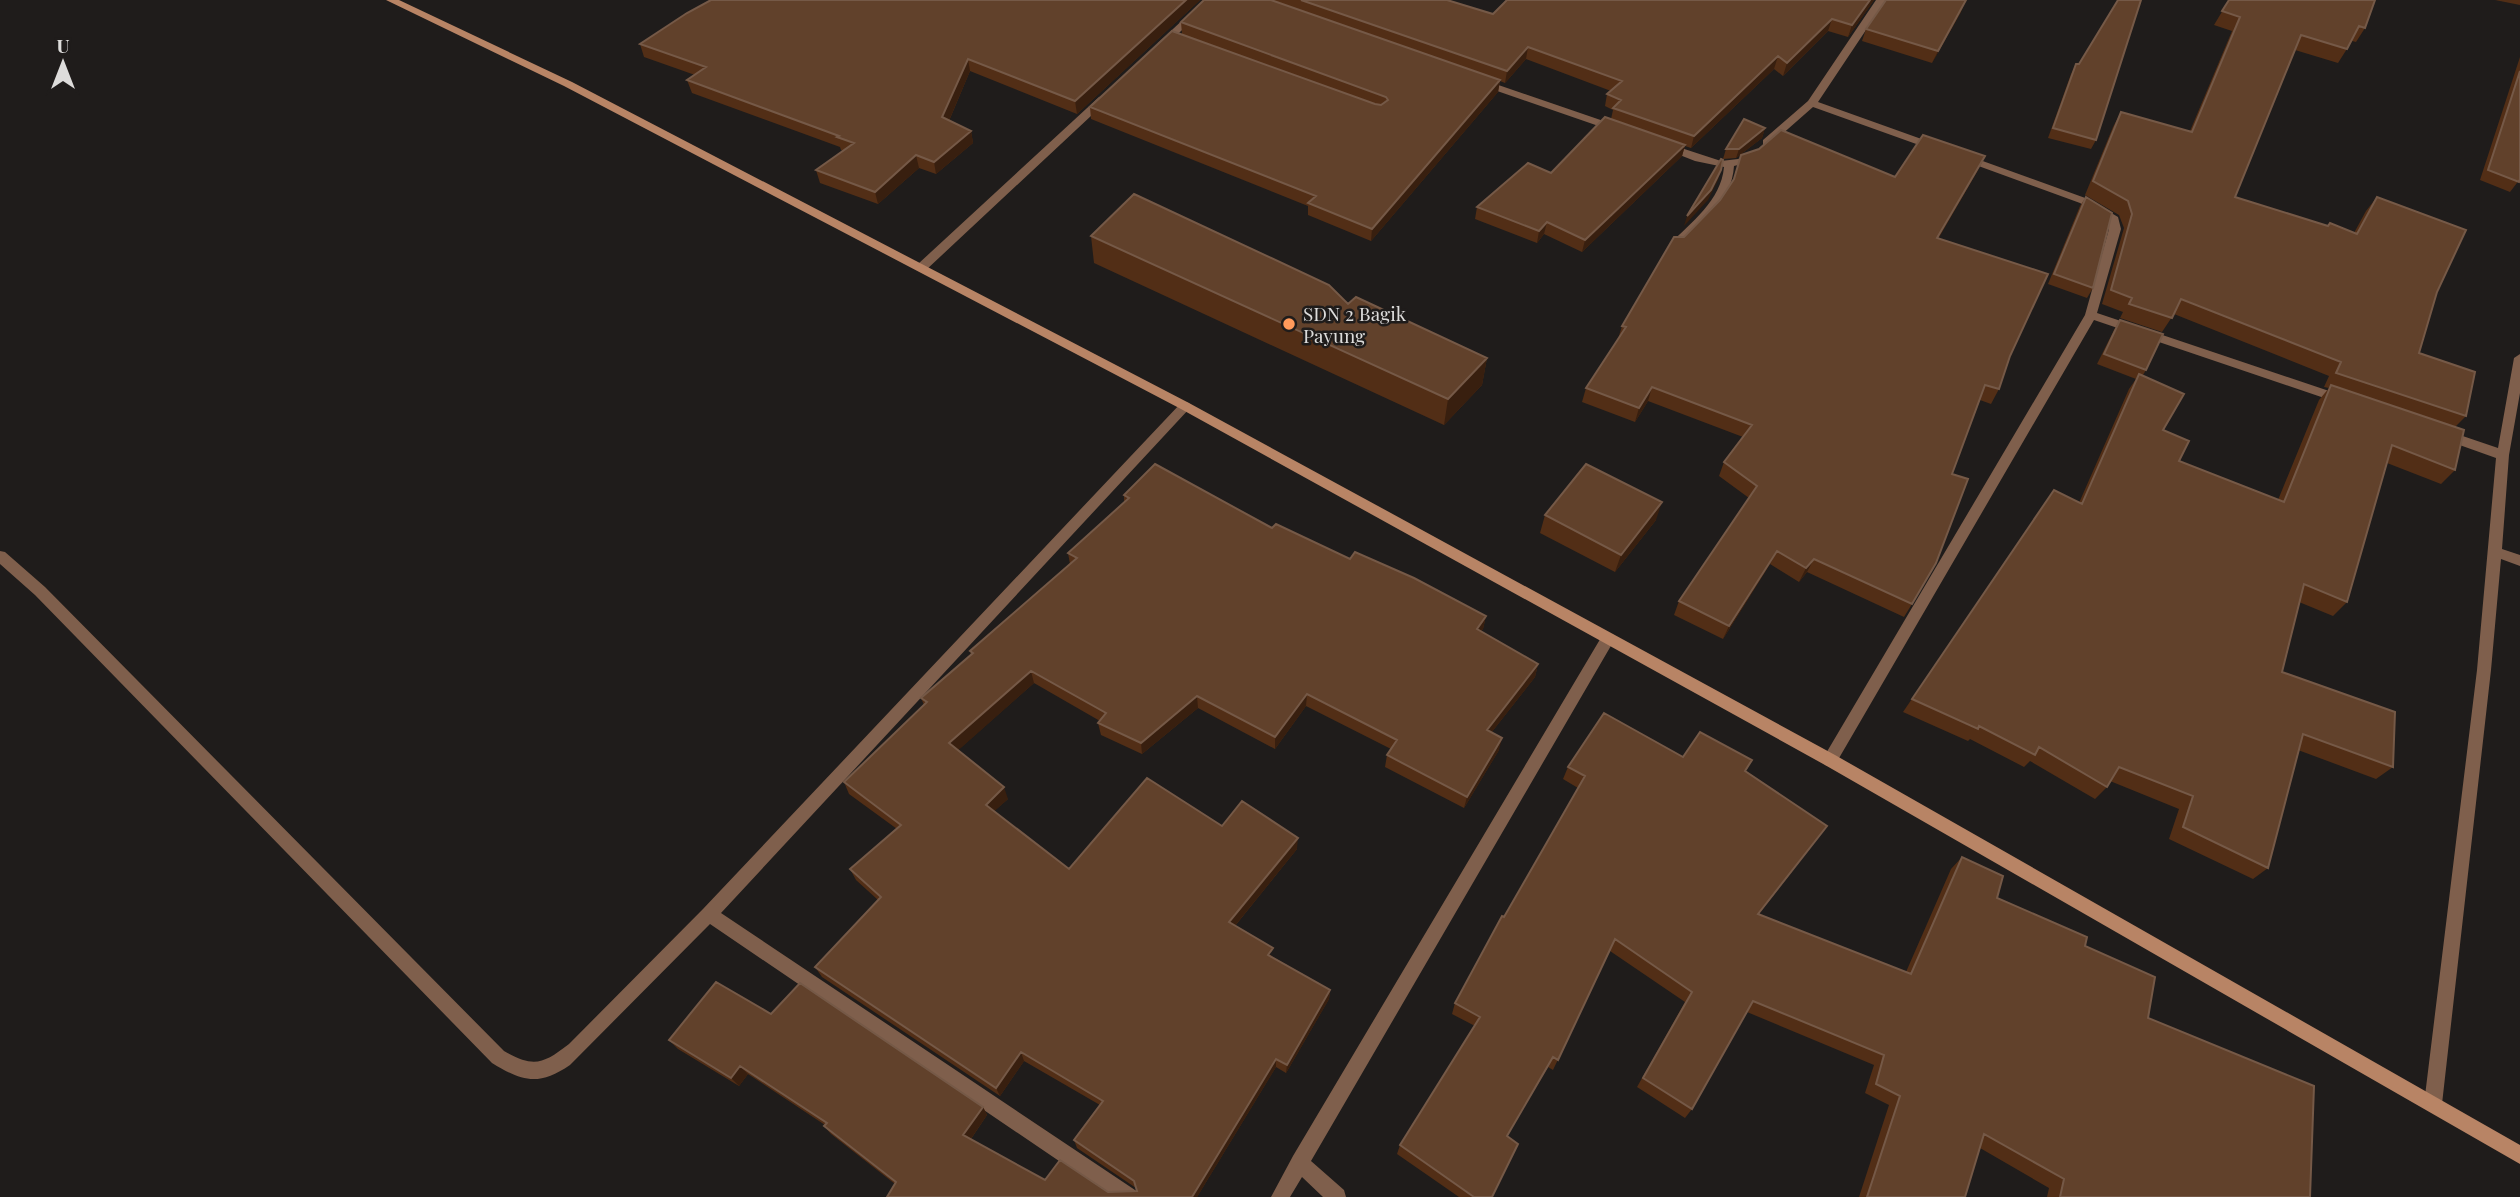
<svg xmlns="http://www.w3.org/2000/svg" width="2520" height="1197" font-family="'Playfair Display',serif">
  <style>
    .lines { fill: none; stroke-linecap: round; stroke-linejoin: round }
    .street { fill: #7f5f4c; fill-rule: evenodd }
    .secondary { fill: #b88465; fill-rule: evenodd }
    .wall { fill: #522e16 }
    .shaded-wall { fill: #381f0f }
    .building { fill: #61412b; stroke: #755947; stroke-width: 2 }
    .poi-dot { fill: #ff9a5b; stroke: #1f1c1b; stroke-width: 2.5 }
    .labels { text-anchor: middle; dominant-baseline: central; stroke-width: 5; stroke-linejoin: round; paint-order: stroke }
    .poi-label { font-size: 19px; fill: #dddcdb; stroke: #1f1c1b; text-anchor: start }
  </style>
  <rect width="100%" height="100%" fill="#1f1c1b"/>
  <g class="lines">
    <path class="street" d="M1204 0H1214L1164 47H1158V43Z
      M1876 0H1886L1818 102 1941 146V150H1933L1813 107 1771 144H1763V140L1808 101Z
      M1481 79 1621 127 1622 129 1621 131H1613L1477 84V80Z
      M1103 96 1107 97V101L926 270H918V264L1099 97Z
      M1666 143 1721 161 1738 159 1752 152 1757 155 1746 163 1734 166C1732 202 1700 225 1678 250L1674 251 1668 247 1670 244C1691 222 1721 201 1724 167L1695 161 1662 148 1661 146Z
      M1966 155 2088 199 2118 217 2121 229 2097 313 2344 396 2346 399 2340 403 2336 402 2094 320 1835 765 1830 767 1825 765 1822 760 1825 755 2085 315 2109 229V221L2080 203 1962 160V156Z
      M2520 354V393L2509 455 2502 549 2520 555V566L2501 559 2491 670 2442 1104 2439 1110 2433 1113 2427 1110 2424 1104 2477 670 2496 458 2440 438 2439 435 2445 430 2498 448 2514 358Z
      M1185 402 1189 403 1191 406 1189 409 721 913 1135 1190 1137 1197H1112L710 924 570 1065C539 1086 523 1082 492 1063L35 595 0 564V551L5 552 45 587 504 1051C534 1068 543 1064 569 1044L703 909 1181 403Z
      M1607 634 1612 636 1614 640 1612 644 1311 1161 1344 1190 1346 1197H1323L1302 1177 1290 1197H1271L1293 1156 1602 636Z"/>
    <path class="secondary" d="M386 0H399L572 82 1189 403 1835 755 2520 1145V1164L1825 765 1181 409 564 86Z"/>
  </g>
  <path class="wall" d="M711 0H1200L1077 114 970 71 949 121 971 131 973 143 936 174 919 168 878 204 820 183 816 170 843 151 841 150 840 147 692 93 687 80 695 75 644 57 640 44Z
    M1204 0H1447L1493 14 1507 0H1874L1848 37 1828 31 1783 76 1774 69 1691 148 1685 146 1682 156 1582 252 1544 234 1537 243 1475 219 1477 207 1551 173 1611 119 1613 110 1605 106 1607 94 1611 91 1526 59 1505 83 1500 81 1498 92 1371 241 1308 215V206L1091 119 1090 107 1182 34 1181 22Z
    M2229 0 2365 28 2356 42 2352 41 2338 63 2295 50 2235 197 2328 226 2354 233 2366 211 2377 197 2437 292 2419 353 2466 416 2455 427V470L2441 484 2387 463 2347 602 2333 616 2299 602 2282 672 2393 767 2376 779 2298 750 2268 868 2253 879 2169 839 2179 809 2110 781 2107 787 2095 799 2030 761 2024 767 1970 739 1968 741 1903 712 2054 490 2079 503 2129 389 2136 379 2097 364 2114 330 2120 320 2146 370 2143 375 2163 430 2179 461 2278 500 2319 400 2329 388 2324 387 2329 376 2174 314 2162 332 2120 318 2123 312 2102 304 2124 228 2119 215 2085 195 2113 127 2121 112 2190 131 2232 31 2214 25Z
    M2495 0H2520V5Z
    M1961 12 1932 63 1862 41 1866 29Z
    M2520 57V179L2510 192 2480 180Z
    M2076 64H2079L2096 140 2091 149 2048 138 2071 74Z
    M1765 128 1762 138 1736 158 1723 159 1726 149Z
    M1741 155 1895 177 1978 170 1938 239 2010 356 1999 389 1991 404 1980 400 1952 474 1912 604 1904 617 1807 572 1799 582 1770 564 1723 639 1674 615 1679 601 1749 498 1719 476 1724 462 1743 437 1648 401 1635 422 1582 402 1586 388 1618 339 1622 326 1684 237 1720 200 1733 180Z
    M2086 197 2093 288 2087 298 2048 284 2080 206Z
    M1091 236 1348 304 1487 358 1482 385 1444 425 1094 263Z
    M1124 495 1272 528 1350 559 1486 616 1483 629 1481 631 1538 664 1535 677 1491 733 1499 750 1464 808 1385 767 1387 755 1391 749 1306 706 1275 749 1198 708 1142 754 1101 735 1098 723 1100 721 1034 683 958 750 1008 799 994 811 1069 869 1222 826 1297 849 1235 926 1273 957 1330 990 1329 999 1286 1073 1276 1067 1197 1197 895 1184 831 1134 824 1126 825 1125 748 1074 739 1086 678 1049 669 1040 771 1014 983 1107 987 1115 971 1139 1045 1180 1108 1192 1137 1191 1136 1188 1077 1148 1074 1140 1100 1105 1024 1061 1000 1096 822 977 815 967 878 900 856 880 850 869 897 829 849 794 844 782 924 705 921 698 971 655 970 651 1070 564 1068 553 1124 503Z
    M1545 515 1656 520 1615 572 1540 533Z
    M1683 757 1752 760 1746 771 1827 826 1759 914 1906 972 1951 869 1962 857 1997 898 2085 946 2148 1018 2310 1197H2047L2049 1188 1980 1148 1965 1197H1859L1889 1105 1865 1093 1874 1065 1747 1012 1692 1109 1685 1118 1637 1087 1685 1002 1610 951 1553 1070 1548 1067 1507 1136 1492 1197H1459L1397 1154 1400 1145 1475 1026 1452 1014 1455 1003 1578 788 1563 779 1568 767Z"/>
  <path class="shaded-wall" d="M1186 0H1200L1077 114 1075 101Z
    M1870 0H1874L1848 37 1852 25Z
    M1966 0 1961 12 1932 63 1938 51Z
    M1832 19 1828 31 1783 76 1787 63Z
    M1528 47 1526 59 1505 83 1507 71Z
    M1778 56 1774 69 1691 148 1694 136Z
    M968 59 970 71 945 130 942 117Z
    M1500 80 1498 92 1371 241 1372 229Z
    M1765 128 1762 138 1736 158 1739 149Z
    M971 131 973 143 936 174 934 162Z
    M1685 145 1682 156 1582 252 1585 240Z
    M916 155 919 168 878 204 875 192Z
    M1985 156 1978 170 1930 253 1937 238Z
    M1721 170 1718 180 1708 200 1684 226 1687 216Z
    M1547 222 1544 234 1537 243 1539 231Z
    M1487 358 1482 385 1444 425 1448 399Z
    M1652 387 1648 401 1635 422 1639 408Z
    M1662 502 1656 520 1615 572 1621 555Z
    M1777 551 1770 564 1723 639 1729 626Z
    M1814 559 1807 572 1799 582 1806 568Z
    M1486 616 1483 629 1474 641 1477 629Z
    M1538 664 1535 677 1484 742 1487 730Z
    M1031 671 1034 683 953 755 949 743Z
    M1307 694 1306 706 1275 749V737Z
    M1197 696 1198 708 1142 754 1141 743Z
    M1502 738 1499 750 1464 808 1467 797Z
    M1004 787 1008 799 989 816 986 805Z
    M1827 826 1818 838 1750 925 1758 914Z
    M1298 838 1297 849 1229 933V922Z
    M1330 990 1329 999 1286 1073 1287 1065Z
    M1021 1052 1024 1061 1000 1096 996 1088Z
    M1276 1059V1067L1197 1197H1192Z
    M740 1066 748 1074 739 1086 731 1078Z
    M983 1107 987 1115 968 1143 963 1135Z"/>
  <path class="building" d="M711 0H1186L1075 101 968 59 942 117 971 131 934 162 916 155 875 192 816 170 854 143 837 137 839 136 687 80 706 67 640 44 687 13Z
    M1204 0H1271L1500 80 1372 229 1308 203 1316 196 1090 107 1172 31 1375 104 1381 105 1388 100 1386 97 1181 22Z
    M1301 0H1447L1493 14 1507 0H1870L1852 25 1832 19 1787 63 1778 56 1694 136 1613 108 1621 100 1607 94 1622 81 1528 47 1507 71Z
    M1886 0H1966L1938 51 1866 29Z
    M2118 0H2141L2096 140 2053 128 2076 64H2079Z
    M2229 0H2375L2365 28 2359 26 2347 49 2301 35 2235 197 2328 226 2330 223 2357 234 2377 197 2466 230 2437 292 2419 353 2475 372 2466 416 2336 373 2341 362 2181 299 2172 318 2129 304 2132 298 2111 290 2132 214 2128 201 2093 181 2121 112 2192 132 2240 17 2222 11Z
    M2520 71V179L2519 182 2488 170Z
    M1605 117 1685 145 1585 240 1547 222 1539 231 1477 207 1528 163 1551 173Z
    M1744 119 1765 128 1739 149H1726Z
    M1781 130 1895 177 1923 135 1985 156 1937 238 2048 274 2010 356 1999 389 1985 385 1952 474 1968 479 1936 563 1912 604 1814 559 1806 568 1777 551 1729 626 1679 601 1757 486 1724 462 1752 425 1652 387 1639 408 1586 388 1626 327 1622 326 1674 237H1684L1720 200 1734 179 1741 155 1759 149Z
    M1721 159 1723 160 1721 170 1711 190 1687 216Z
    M1134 194 1329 285 1348 304 1356 297 1487 358 1448 399 1091 236Z
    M2086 197 2112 213 2093 288 2054 274Z
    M2120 320 2163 334 2146 370 2104 354Z
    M2139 374 2184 394 2163 430 2189 441 2179 461 2284 502 2331 385 2464 430 2455 470 2392 445 2347 602 2304 584 2282 672 2395 712 2393 767 2303 734 2268 868 2183 827 2193 796 2119 767 2107 787 2039 747 2035 755 1979 726 1978 729 1912 699 2054 490 2082 504Z
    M1155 464 1272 528 1276 524 1350 559 1355 552 1414 578 1486 616 1477 629 1538 664 1487 730 1502 738 1467 797 1387 755 1397 740 1307 694 1275 737 1197 696 1141 743 1098 723 1106 713 1031 671 949 743 1004 787 986 805 1069 869 1147 778 1222 826 1242 801 1298 838 1229 922 1273 948 1268 955 1330 990 1287 1065 1276 1059 1192 1197H887L896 1182 824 1126 827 1123 740 1066 731 1078 669 1040 716 982 771 1014 800 983 983 1107 963 1135 1045 1180 1060 1160 1108 1192 1137 1191 1134 1181 1074 1140 1103 1101 1021 1052 996 1088 815 967 881 897 850 869 901 825 844 782 927 702 921 698 973 653 970 651 1077 558 1068 553 1129 498 1124 495Z
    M1586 464 1662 502 1621 555 1545 515Z
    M1604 713 1683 757 1700 732 1752 760 1745 771 1827 826 1758 914 1911 974 1962 857 2003 876 1997 898 2087 937 2085 946 2155 977 2148 1018 2314 1086 2310 1197H2060L2064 1179 1984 1134 1965 1197H1867L1900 1096 1876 1084 1884 1055 1753 1001 1692 1109 1643 1078 1692 992 1615 939 1558 1060 1553 1057 1507 1136 1518 1144 1492 1197H1474L1400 1145 1480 1017 1455 1003 1502 916 1504 917 1585 776 1568 767Z"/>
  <circle class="poi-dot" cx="1289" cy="324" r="7"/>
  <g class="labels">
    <g class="poi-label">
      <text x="1303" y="313">SDN 2 Bagik<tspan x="1303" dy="22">Payung</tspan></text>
    </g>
  </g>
  <g transform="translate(63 63)" stroke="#1f1c1b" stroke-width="5" paint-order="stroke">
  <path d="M0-5L12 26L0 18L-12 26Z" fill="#dddcdb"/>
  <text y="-10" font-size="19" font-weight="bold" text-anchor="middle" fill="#dddcdb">U</text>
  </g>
</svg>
